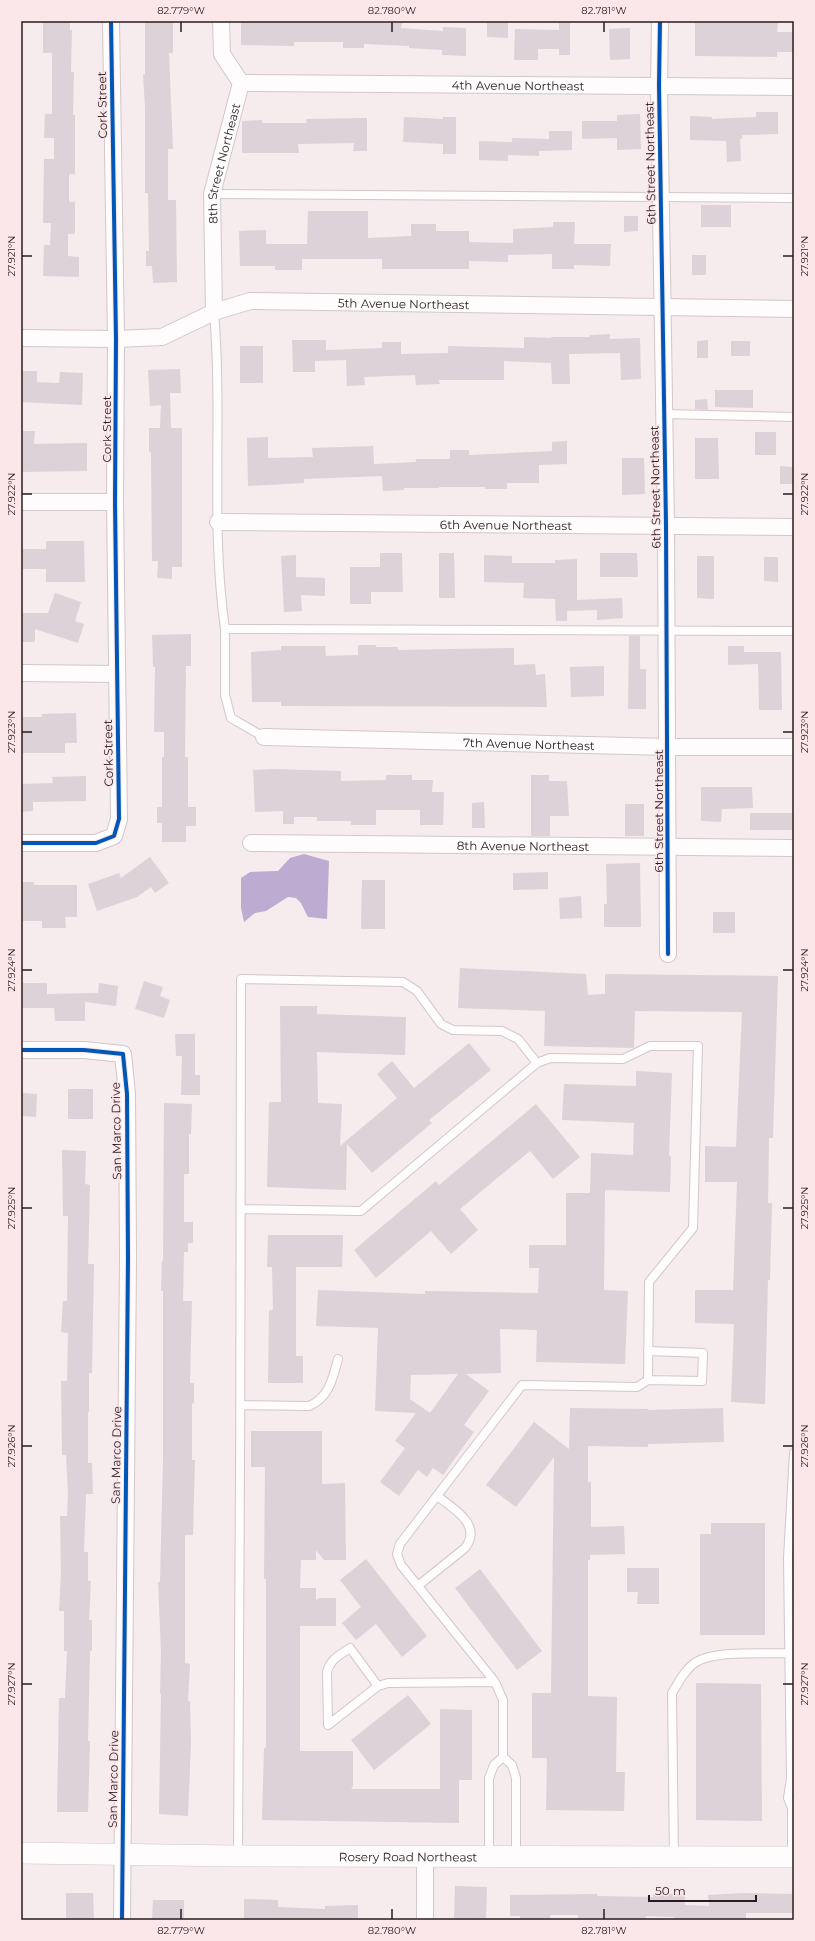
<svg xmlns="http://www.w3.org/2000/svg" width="815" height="1941" font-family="Montserrat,sans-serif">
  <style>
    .water { fill: #bdabd2 }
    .building { fill: #ddd2d7; fill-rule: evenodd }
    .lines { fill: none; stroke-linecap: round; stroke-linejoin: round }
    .service-casing { stroke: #d2c7c9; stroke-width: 10 }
    .minor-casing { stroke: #d2c7c9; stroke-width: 18 }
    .tertiary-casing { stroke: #d2c7c9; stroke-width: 22 }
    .service { stroke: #fefcfc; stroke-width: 8 }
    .minor { stroke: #fefcfc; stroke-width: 16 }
    .tertiary { stroke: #fefcfc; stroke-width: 21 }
    .cycleway-casing { stroke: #fbe6ea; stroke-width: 6 }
    .cycleway { stroke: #0057b8; stroke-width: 4 }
    .ticks { fill: none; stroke: #281c1f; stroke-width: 1.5 }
    .labels { text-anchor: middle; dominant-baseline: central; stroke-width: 3; stroke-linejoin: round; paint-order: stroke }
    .street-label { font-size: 12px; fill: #281c1f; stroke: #fbe6ea }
    .neatline { fill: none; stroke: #281c1f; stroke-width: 1.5 }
    .ticks-label { font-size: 10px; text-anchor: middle; fill: #281c1f }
  </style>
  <rect width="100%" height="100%" fill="#f6ebed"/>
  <path class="water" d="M304 854 329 861 327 919 308 917 301 903 296 898 288 897 266 911 255 913 244 922 241 908V878L250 872 278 871 290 858Z"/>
  <path class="building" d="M43 21H70V30H72L71 72H74L73 115H75V174H69V202H75V234H68V256L79 257V277L43 276 44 245H50L51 223H43L44 159H54V138H44L45 114H52V53H43Z
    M145 21H173V53H169L173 149H168V200H176L177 282 153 283 152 266H146V251H149L148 193H145V108L143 74H145Z
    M241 21H364L402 23 401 28 443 31V27L466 28V56L442 55V50L409 48V46L364 44V48H343V42H294V46L241 45Z
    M487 21H508V38L487 37Z
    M695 21H778L777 32H794V52H777V57L695 56Z
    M559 22 570 23V55H559V49H538V60H514L515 29 559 30Z
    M630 28V59L610 60 609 29Z
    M756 112H778V134L742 135V139H740L741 161 727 162 726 141 690 140V116L712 117V119L756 117Z
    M640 114 641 149 617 150V138L582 139V121H617V115Z
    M404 117 443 119V117H456V154H443V144L403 142Z
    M367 118V151H353L354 143 298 144 299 153H242V121L262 120V123H307L306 119Z
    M549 131H572V150L539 151V156L508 155V161L479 160V141L512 142V138L549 139Z
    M701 205H731V227H701Z
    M308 211H368V238L411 236V224H436V231H469V242L513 243V229L553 227V222H575L574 244H611L610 266 574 265V269H552V254L508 255V262L469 261V269H382V259H302V270H275V266H240L239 231 266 230V244H307Z
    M624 216H638V231L624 232Z
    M692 255H706V275H692Z
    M610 334V339L640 338 641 379 621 380 620 353 569 354 570 384H552L551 363 504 361V380H439L440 384 416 385 415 375 364 377 365 385 347 386 346 360 315 361V372H293L292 340H326V350L382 348V342H401V354L448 353V346L524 348V337L551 338V337H590V335Z
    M708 340V358H697V341Z
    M731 341H750V356H731Z
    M240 346H263V383H240Z
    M180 369 181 393H170L171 428H182V567H172V579L157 578 158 561H152L151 452H149V428H160L161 405 150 406 148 370Z
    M21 371H37V382L59 383 60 372 83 373 82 405 21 402Z
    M715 390H753V408L715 407Z
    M707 399 708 410 695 409V400Z
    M21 431H35L34 444 87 443V471L21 472Z
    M755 432H776V455H755Z
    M268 437V458L313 457 312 448 373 446 374 464 416 462V459H450V450H469V455L552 451V442L567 441V464L539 465V483H507V489H485V487H439V488H404V490L383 491 382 476 304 479V483L248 486 247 438Z
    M695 438H718L719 479H695Z
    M622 458H644L645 494 622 495Z
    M780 466 794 467V484H780Z
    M46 541H84L85 582H46V569H21V549H46Z
    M380 553H402L403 592H371V604H350V567H380Z
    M439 553H454L455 598H439Z
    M600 553H637L638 577H600Z
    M296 555V577L325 578V596L301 595 302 611 284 612 281 556Z
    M484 555 512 556V563H555V560L577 559V600L622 598 623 618 597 620V610L567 611V621H556L555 599 523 598 524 583 484 582Z
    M697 556H714V599L697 598Z
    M764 557H778V582L764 581Z
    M55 593 81 602 75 621 84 624 78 643 35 629V642H21V613H48Z
    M191 634V666H186L185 757H188V807H196V826H186V842H162V823H157V807H162V757H164V732H154L155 667H153L152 635Z
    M629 636H640V669H646V709H628Z
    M358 645H376V647H398V650L514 648V665L535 664 536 675 545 674 547 707 281 706V702H252L251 652 281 650V646H325L326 656 358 655Z
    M728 646H744V652H781L782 710H759L758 664 728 665Z
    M604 666V696L571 697 570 667Z
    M76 713 77 743H65V753H21V717H42V714Z
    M273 769 341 771V781L386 780V775H412V780H433L432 792H444L443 825H420V810H376V825H351V821H317V817H294V824H283V811L255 812 253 770Z
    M531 775H549V781H567L569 816H550V836H531Z
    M86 776V801L33 802V811L21 812V784L53 783 52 777Z
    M701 787H752L753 808 722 809 721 822 701 821Z
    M484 802 485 828H472V803Z
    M625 804H644V836H625Z
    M750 813H794V830H750Z
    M150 857 169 883 155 893 151 887 137 897 97 911 88 884 119 873 121 878Z
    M640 863 641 927H604V904H607L606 864Z
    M548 872V889L513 890V873Z
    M362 880H385V929H361Z
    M21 882H34V885H77V917H65L66 928H42V921H21Z
    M581 896 582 918 560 919 559 898Z
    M713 912H735V933H713Z
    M460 968 586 974 588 995 605 994V974L778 976 773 1138H769L768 1203H772L770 1280H768L765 1404 731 1402 734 1324 695 1323V1290H733L737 1182H705V1146L736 1147 742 1012 635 1011 634 1048 544 1046 545 1011 458 1008Z
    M144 981 163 987 160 996 170 1000 164 1018 135 1009Z
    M21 983H47V994L98 993 99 983 118 986 116 1006 85 1002V1021H55L54 1008H21Z
    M280 1006H317V1014L406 1017 405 1055 317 1052 318 1103 342 1104 340 1146 397 1098 377 1074 392 1061 414 1088 469 1043 491 1070 429 1120 432 1123 372 1173 347 1144 346 1190 267 1187 269 1102H281Z
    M175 1034H195V1075H200V1095H181L182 1056H176Z
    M636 1071 672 1073 669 1156H671L670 1192 605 1190 604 1290 628 1291 625 1364 536 1362 537 1330 500 1329 501 1373 466 1374 489 1391 464 1425 474 1432 443 1475 433 1468 427 1477 418 1470 399 1496 380 1482 405 1448 395 1441 416 1413 375 1411 378 1328 316 1326 318 1290 425 1294V1291L538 1293 539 1268H529V1245H566V1193H590L591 1153 633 1155 634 1123 562 1120 564 1084 636 1086ZM458 1374 430 1413 410 1399 411 1375Z
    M68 1089H93V1119H68Z
    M22 1093 37 1094 36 1117 21 1116Z
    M164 1103 192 1104 191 1134H189V1174H184V1222H193V1243H188V1252H184L183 1301H192L190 1383H194V1404L192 1403V1460H195L193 1535H185V1663L190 1664 188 1701H190L191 1743 188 1816 159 1814 161 1694H160L161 1652 158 1582H160L163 1459V1291H161L162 1261H163Z
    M536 1104 580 1157 553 1179 530 1151 460 1209 478 1230 451 1254 431 1231 376 1278 354 1250 436 1181 439 1185Z
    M62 1150 86 1151 85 1184 90 1185 88 1264H94L92 1373H89V1412H88V1463H92L93 1494H86L84 1552H88V1581H91L89 1620H92V1651H90L88 1741H90L88 1812H57L59 1698H65L67 1651H64V1611H59L61 1573 60 1516H67L68 1494 66 1455H62L61 1381H67L68 1333 61 1332 63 1301H67L68 1216H63Z
    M268 1235H343L342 1267H296V1356H303V1383H268L269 1310H273L272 1267H267Z
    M570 1408 648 1409V1410L723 1408 724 1442 648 1444V1447L588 1446V1482H591V1527L624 1526 625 1554 590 1555V1560H588V1696L617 1697 616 1772H625L624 1811 546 1810 547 1758H532V1693H551L554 1457 516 1507 486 1485 534 1422 569 1449Z
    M251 1431H322V1484L345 1483 346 1560H324L316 1550V1560H301L300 1588H316V1600L319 1598H336V1626H300V1751H353V1786L351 1789H440V1709L472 1710V1780H459V1823L262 1820 264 1748H266V1579H264L265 1467H251Z
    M711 1523H765V1635H700V1534H711Z
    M366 1559 427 1636 402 1657 376 1624 356 1640 342 1623 361 1607 340 1580Z
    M627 1568H659V1604H637L638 1592H627Z
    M480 1569 542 1651 517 1670 455 1588Z
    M696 1683 761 1684 762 1821 696 1820Z
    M408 1695 431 1724 374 1770 351 1740Z
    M455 1886 487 1887 486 1919 454 1918Z
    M66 1893H93L94 1920H66Z
    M745 1893 794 1894V1913H746V1920H674V1917L646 1916V1920H578V1915H550L551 1920H520V1916H510V1895L597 1894V1896L653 1897V1894H685V1905L709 1906 708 1895Z
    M244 1899 278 1900V1907L325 1909V1906L358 1905V1920H244Z
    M153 1900H184V1920H152Z"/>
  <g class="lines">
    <g class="service-casing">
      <path id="service" d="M212 194 794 198
        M214 312C223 418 210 524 225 629
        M664 414 794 417
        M264 737 231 718 225 695V629L794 631
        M648 1380 702 1381 703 1353 648 1351
        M242 1405 309 1406C329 1398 333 1378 338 1359
        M419 1585 465 1548C483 1525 453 1508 437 1496
        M378 1686 350 1648C340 1655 330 1659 327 1672L328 1725 378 1686 388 1683 495 1682
        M503 1757 512 1765 516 1778V1855
        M238 1856C240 1564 241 1271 241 979L403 982 417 991 441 1024 453 1030 502 1031 518 1039 537 1063 361 1211 241 1209
        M489 1857V1778L494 1765 503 1757V1700L495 1682 401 1565 397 1554 400 1544 522 1385 637 1387 648 1380 649 1282 693 1228 698 1046H650L623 1059 550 1058 537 1063
        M674 1857 672 1693C679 1682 685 1669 696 1662 717 1650 765 1654 790 1653
        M792 1857V1808L788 1798 791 1778 788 1558 794 1453"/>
    </g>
    <g class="minor-casing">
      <g id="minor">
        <path d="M660 21 659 85 666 525 668 954"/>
        <path id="s1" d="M241 83 794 87"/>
        <path id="s2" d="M214 312 212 194 241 83 222 54 221 21"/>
        <path id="s3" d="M21 338 116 339 162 337 214 312 250 301 794 309"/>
        <path d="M21 502H115"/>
        <path id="s4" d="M218 522 794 527"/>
        <path d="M21 673 117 674"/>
        <path id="s5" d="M264 737 668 747H794"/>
        <path d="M21 843H96L114 836 119 819 115 502 116 339 111 21"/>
        <path id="s6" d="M251 843 794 848"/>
        <path d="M21 1050H84L123 1054 127 1094 128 1258 122 1920"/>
        <path d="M425 1920V1857"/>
      </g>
    </g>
    <g class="tertiary-casing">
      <g id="tertiary">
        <path id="s7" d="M21 1853 238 1856 794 1857"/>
      </g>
    </g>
    <use href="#service" class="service"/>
    <use href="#minor" class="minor"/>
    <use href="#tertiary" class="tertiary"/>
    <g class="cycleway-casing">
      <path id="cycleway" d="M660 21 659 85 666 525 668 954
        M21 843H96L114 836 119 819 115 502 116 339 111 21
        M21 1050H84L123 1054 127 1094 128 1258 122 1920"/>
    </g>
    <use href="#cycleway" class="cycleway"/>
  </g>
  <path class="ticks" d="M181 22V32M392 22V32M604 22V32M22 256H32M783 256H793M22 494H32M783 494H793M22 732H32M783 732H793M22 970H32M783 970H793M22 1208H32M783 1208H793M22 1446H32M783 1446H793M22 1684H32M783 1684H793M181 1909V1919M392 1909V1919M604 1909V1919"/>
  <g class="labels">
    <g class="street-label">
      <text stroke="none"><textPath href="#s1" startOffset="277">4th Avenue Northeast</textPath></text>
      <text transform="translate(102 105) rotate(-91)">Cork Street</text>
      <text transform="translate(650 163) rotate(-91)">6th Street Northeast</text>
      <text stroke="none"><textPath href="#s2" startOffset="150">8th Street Northeast</textPath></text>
      <text stroke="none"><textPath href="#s3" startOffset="390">5th Avenue Northeast</textPath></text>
      <text transform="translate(106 429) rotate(-90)">Cork Street</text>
      <text transform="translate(655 487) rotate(-91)">6th Street Northeast</text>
      <text stroke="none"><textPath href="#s4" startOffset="288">6th Avenue Northeast</textPath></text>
      <text stroke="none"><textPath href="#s5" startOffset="265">7th Avenue Northeast</textPath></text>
      <text transform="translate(108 753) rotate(-91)">Cork Street</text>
      <text transform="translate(658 811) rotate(-90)">6th Street Northeast</text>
      <text stroke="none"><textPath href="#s6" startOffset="272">8th Avenue Northeast</textPath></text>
      <text transform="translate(116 1131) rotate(-91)">San Marco Drive</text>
      <text transform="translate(116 1455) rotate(-89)">San Marco Drive</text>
      <text transform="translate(113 1779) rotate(-89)">San Marco Drive</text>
      <text stroke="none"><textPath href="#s7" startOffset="387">Rosery Road Northeast</textPath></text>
    </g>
  </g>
  <rect width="815" height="1941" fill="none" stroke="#fbe6ea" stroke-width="44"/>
  <path d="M649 1895v6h107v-6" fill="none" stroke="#281c1f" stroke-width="2"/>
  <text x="655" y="1895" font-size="12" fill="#281c1f" stroke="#fbe6ea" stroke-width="3" paint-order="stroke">50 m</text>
  <rect x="22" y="22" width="771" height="1897" class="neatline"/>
  <g class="ticks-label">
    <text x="181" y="14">82.779°W</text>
    <text x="392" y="14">82.780°W</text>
    <text x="604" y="14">82.781°W</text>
    <text transform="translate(804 256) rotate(-90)" y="4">27.921°N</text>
    <text transform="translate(11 256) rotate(-90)" y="4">27.921°N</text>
    <text transform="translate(804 494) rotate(-90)" y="4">27.922°N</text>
    <text transform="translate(11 494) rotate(-90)" y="4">27.922°N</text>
    <text transform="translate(804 732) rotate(-90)" y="4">27.923°N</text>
    <text transform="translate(11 732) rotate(-90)" y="4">27.923°N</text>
    <text transform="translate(11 970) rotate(-90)" y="4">27.924°N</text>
    <text transform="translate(804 970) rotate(-90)" y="4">27.924°N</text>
    <text transform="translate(804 1208) rotate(-90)" y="4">27.925°N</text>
    <text transform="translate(11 1208) rotate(-90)" y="4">27.925°N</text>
    <text transform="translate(804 1446) rotate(-90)" y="4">27.926°N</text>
    <text transform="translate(11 1446) rotate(-90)" y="4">27.926°N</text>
    <text transform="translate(11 1684) rotate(-90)" y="4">27.927°N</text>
    <text transform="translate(804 1684) rotate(-90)" y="4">27.927°N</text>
    <text x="181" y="1934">82.779°W</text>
    <text x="392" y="1934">82.780°W</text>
    <text x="604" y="1934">82.781°W</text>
  </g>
</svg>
